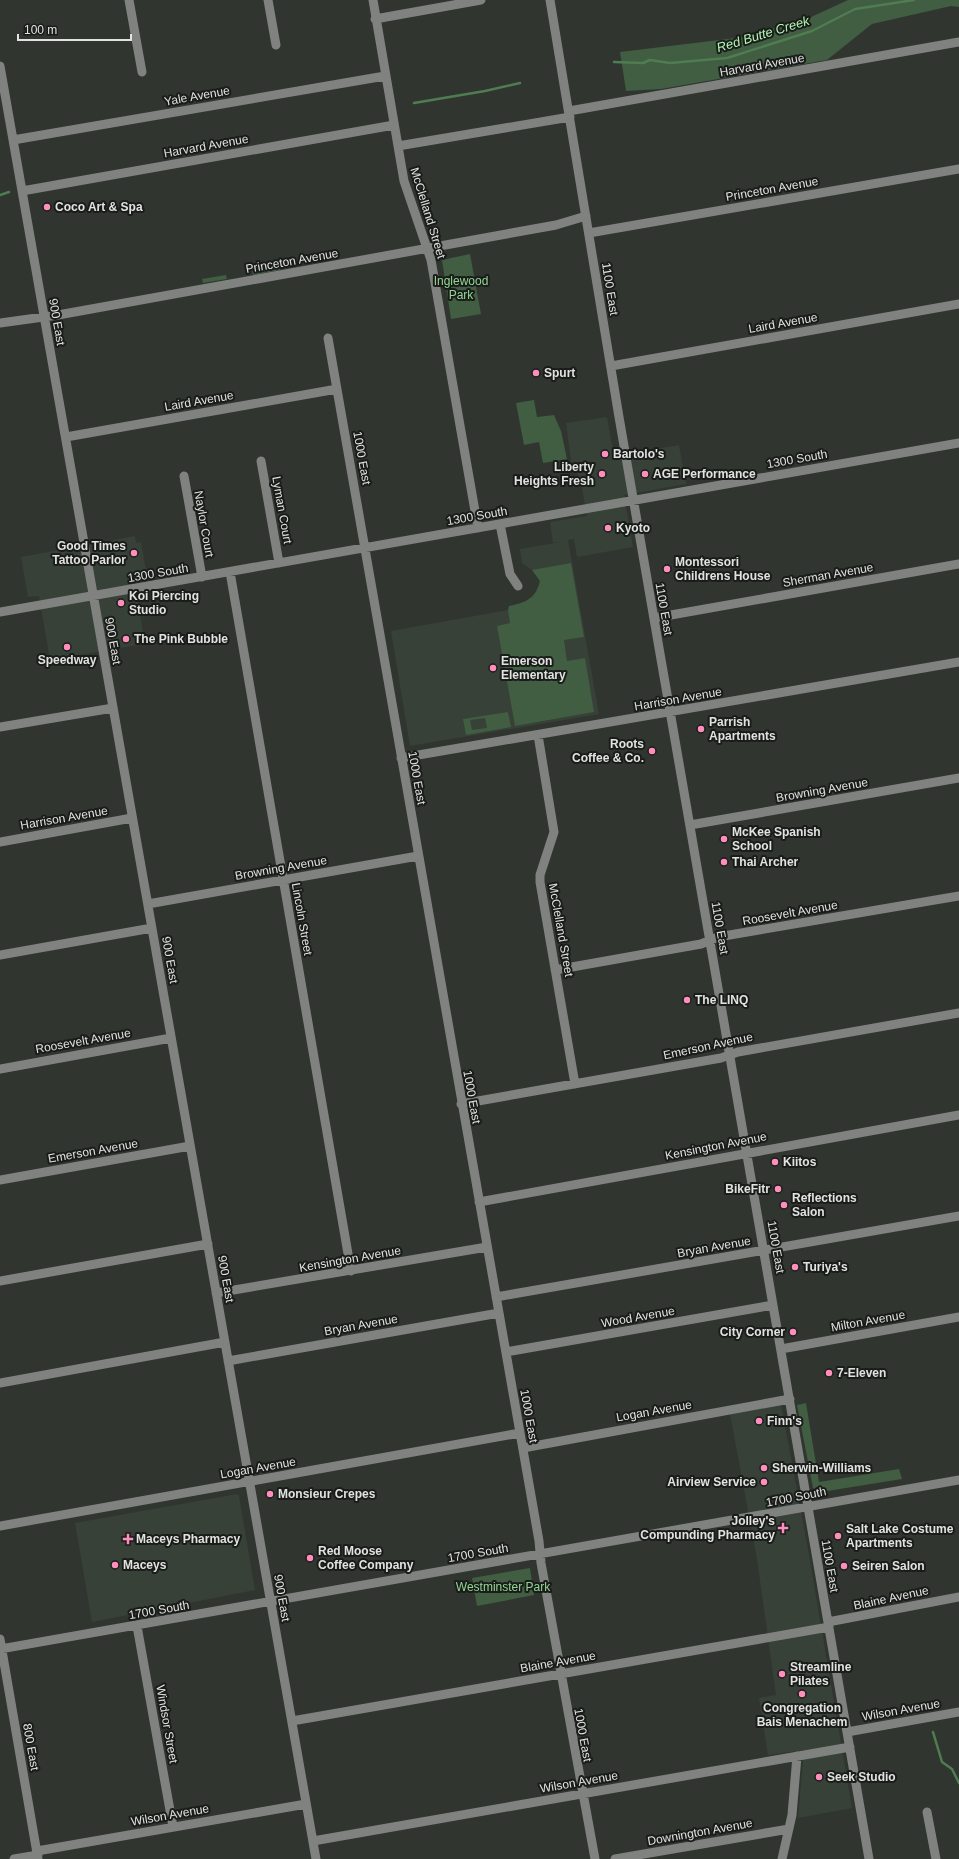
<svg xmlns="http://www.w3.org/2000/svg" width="959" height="1859" font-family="Arial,sans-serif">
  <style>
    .built { fill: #374137 }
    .green { fill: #415d42; fill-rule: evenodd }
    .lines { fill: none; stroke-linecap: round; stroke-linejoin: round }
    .stream { stroke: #4f7d51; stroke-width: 2.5 }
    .minor { stroke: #7f827f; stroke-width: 9 }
    .poi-dot { fill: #fe8ebc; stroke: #1a1c1a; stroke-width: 1.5 }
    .labels { text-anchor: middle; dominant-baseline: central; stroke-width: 4; stroke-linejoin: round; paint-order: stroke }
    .street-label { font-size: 12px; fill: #e0e3e0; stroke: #1a1c1a }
    .poi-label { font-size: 12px; font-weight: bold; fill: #e0e3e0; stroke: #1a1c1a; text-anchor: start }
    .park-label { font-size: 12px; fill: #92d694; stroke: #1a1c1a }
    .water-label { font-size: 13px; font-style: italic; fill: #b1f7b3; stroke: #1a1c1a }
  </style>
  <rect width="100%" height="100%" fill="#303530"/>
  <path class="built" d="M607 417 614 456 679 445 686 484 624 495 633 547 577 557 574 539 568 540 599 714 410 746 391 631 508 610 509 606 530 600 538 591 540 581 532 570 522 563 520 549 561 542 553 543 550 522 587 516 580 478H578L577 469H572L566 423Z
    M135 536 136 543 141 542 147 576 134 579 145 644 50 660 39 596 28 597 21 557Z
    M781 1404 808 1549 852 1808 798 1818 804 1750 768 1755 759 1698 776 1695 757 1559 730 1414Z
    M237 1494 239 1496 255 1590 92 1622 75 1523Z"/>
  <path class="green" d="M848 0H959V7L951 6 872 24 827 60 661 89 626 91 620 52 744 37 809 18Z
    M470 254 481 314 451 319 442 260Z
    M279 265 280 270 253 275 252 270Z
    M226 275 227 279 203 283 202 279Z
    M534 400 537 417 554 415 561 431 567 459 543 463 539 442 524 445 516 403Z
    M571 563 584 637 564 640 567 661 585 658 594 712 515 726 497 626 510 623 508 610 509 606C526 603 536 598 540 581L532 570Z
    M508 712 511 727 466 735 463 719ZM485 718 487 728 472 730 470 720Z
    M806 1403 819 1482 899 1469 902 1479 821 1492 813 1488 797 1405Z
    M530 1568 534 1595 477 1606 472 1578Z"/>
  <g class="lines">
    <path class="stream" d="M614 62 643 63 650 60 670 63 727 58 812 31 855 9 914 0
      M414 103 485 91 520 83
      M0 195 9 192
      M933 1732 942 1762 952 1769 959 1783"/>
    <path class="minor" d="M129 0 142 72
      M268 0 276 45
      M373 0 404 181 431 260 478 528
      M550 0 619 417 869 1859
      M375 19 481 0
      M0 66 316 1859
      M569 111 959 42
      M13 140 385 76
      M398 146 570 117
      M22 191 394 125
      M589 233 959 169
      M0 323 58 315 556 225 586 216
      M328 338 539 1541 541 1563 595 1859
      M611 366 959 304
      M66 437 337 389
      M261 461 279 563
      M184 476 202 577
      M500 524 510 574 518 586
      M230 572 351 1271
      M0 612 959 443
      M654 618 959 564
      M0 727 113 708
      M538 735 554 832 540 875V882L575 1084
      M401 758 959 662
      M690 825 959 778
      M0 842 132 818
      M148 904 418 856
      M0 955 152 928
      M555 970 701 944 718 937 959 896
      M0 1069 171 1038
      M461 1104 721 1058 738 1052 959 1013
      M0 1180 190 1146
      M479 1202 959 1115
      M0 1281 208 1244
      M216 1293 487 1247
      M496 1297 959 1216
      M781 1349 959 1317
      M506 1352 773 1305
      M228 1361 499 1313
      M0 1383 225 1342
      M523 1448 790 1399
      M0 1526 520 1433
      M828 1622 959 1597
      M137 1626 173 1827
      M0 1639 38 1859
      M0 1649 959 1480
      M292 1721 829 1627
      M847 1732 959 1712
      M927 1812 936 1859
      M313 1841 850 1747
      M37 1851 306 1804
      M14 1859 38 1855
      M615 1859 789 1829
      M782 1859 792 1815 797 1756"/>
  </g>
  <g class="poi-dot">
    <circle cx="47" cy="207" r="4"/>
    <circle cx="536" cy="373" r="4"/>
    <circle cx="605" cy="454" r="4"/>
    <circle cx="602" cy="474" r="4"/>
    <circle cx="645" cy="474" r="4"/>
    <circle cx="608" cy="528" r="4"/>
    <circle cx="134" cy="553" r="4"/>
    <circle cx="667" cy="569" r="4"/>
    <circle cx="121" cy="603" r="4"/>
    <circle cx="126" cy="639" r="4"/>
    <circle cx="67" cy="647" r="4"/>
    <circle cx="493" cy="668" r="4"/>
    <circle cx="701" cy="729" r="4"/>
    <circle cx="652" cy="751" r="4"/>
    <circle cx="724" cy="839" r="4"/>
    <circle cx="724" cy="862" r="4"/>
    <circle cx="687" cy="1000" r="4"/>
    <circle cx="775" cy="1162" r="4"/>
    <circle cx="778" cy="1189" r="4"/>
    <circle cx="784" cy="1205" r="4"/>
    <circle cx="795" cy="1267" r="4"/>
    <circle cx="793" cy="1332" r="4"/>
    <circle cx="829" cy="1373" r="4"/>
    <circle cx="759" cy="1421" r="4"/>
    <circle cx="764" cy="1468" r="4"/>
    <circle cx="764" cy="1482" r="4"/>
    <circle cx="270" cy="1494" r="4"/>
    <path d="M781 1522h4v4h4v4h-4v4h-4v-4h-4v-4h4z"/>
    <circle cx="838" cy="1536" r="4"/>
    <path d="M126 1533h4v4h4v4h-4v4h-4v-4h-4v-4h4z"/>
    <circle cx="310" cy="1558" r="4"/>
    <circle cx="115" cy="1565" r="4"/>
    <circle cx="844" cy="1566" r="4"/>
    <circle cx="782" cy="1674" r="4"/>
    <circle cx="802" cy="1694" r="4"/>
    <circle cx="819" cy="1777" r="4"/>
  </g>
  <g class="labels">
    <g class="street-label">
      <text transform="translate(762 65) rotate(-10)">Harvard Avenue</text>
      <text transform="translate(197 96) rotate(-10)">Yale Avenue</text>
      <text transform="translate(206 146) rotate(-10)">Harvard Avenue</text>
      <text transform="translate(772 189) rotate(-10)">Princeton Avenue</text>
      <text transform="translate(428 213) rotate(73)">McClelland Street</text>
      <text transform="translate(292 261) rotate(-10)">Princeton Avenue</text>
      <text transform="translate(610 289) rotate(81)">1100 East</text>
      <text transform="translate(57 322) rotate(80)">900 East</text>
      <text transform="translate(783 323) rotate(-10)">Laird Avenue</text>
      <text transform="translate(199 401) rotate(-10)">Laird Avenue</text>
      <text transform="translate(362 458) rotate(80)">1000 East</text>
      <text transform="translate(797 459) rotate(-10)">1300 South</text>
      <text transform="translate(282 510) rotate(80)">Lyman Court</text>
      <text transform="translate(477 516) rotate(-10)">1300 South</text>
      <text transform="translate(204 524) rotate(80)">Naylor Court</text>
      <text transform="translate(158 573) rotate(-10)">1300 South</text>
      <text transform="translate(828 575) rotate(-10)">Sherman Avenue</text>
      <text transform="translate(664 609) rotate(80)">1100 East</text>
      <text transform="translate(113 641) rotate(80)">900 East</text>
      <text transform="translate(678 699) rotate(-10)">Harrison Avenue</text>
      <text transform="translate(417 778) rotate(80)">1000 East</text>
      <text transform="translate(822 790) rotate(-10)">Browning Avenue</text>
      <text transform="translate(64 818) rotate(-10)">Harrison Avenue</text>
      <text transform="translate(281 868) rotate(-10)">Browning Avenue</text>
      <text transform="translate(790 913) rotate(-10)">Roosevelt Avenue</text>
      <text transform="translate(302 919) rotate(80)">Lincoln Street</text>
      <text transform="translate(720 928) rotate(80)">1100 East</text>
      <text transform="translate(561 930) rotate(80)">McClelland Street</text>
      <text transform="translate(170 960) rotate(80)">900 East</text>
      <text transform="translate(83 1041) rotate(-10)">Roosevelt Avenue</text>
      <text transform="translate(708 1046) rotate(-12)">Emerson Avenue</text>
      <text transform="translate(472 1097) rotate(80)">1000 East</text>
      <text transform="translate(716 1146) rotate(-11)">Kensington Avenue</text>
      <text transform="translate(93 1151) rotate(-10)">Emerson Avenue</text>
      <text transform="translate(714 1247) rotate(-10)">Bryan Avenue</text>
      <text transform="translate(776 1247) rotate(80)">1100 East</text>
      <text transform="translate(350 1259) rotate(-10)">Kensington Avenue</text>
      <text transform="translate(226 1279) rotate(80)">900 East</text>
      <text transform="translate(638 1317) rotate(-10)">Wood Avenue</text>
      <text transform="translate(868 1321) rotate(-10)">Milton Avenue</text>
      <text transform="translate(361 1325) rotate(-10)">Bryan Avenue</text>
      <text transform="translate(654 1411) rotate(-10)">Logan Avenue</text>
      <text transform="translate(529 1416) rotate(80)">1000 East</text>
      <text transform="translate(258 1468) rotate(-10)">Logan Avenue</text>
      <text transform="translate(796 1497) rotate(-11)">1700 South</text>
      <text transform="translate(478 1553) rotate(-10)">1700 South</text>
      <text transform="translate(830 1566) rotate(80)">1100 East</text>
      <text transform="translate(282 1598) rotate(80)">900 East</text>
      <text transform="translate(891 1598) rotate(-12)">Blaine Avenue</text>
      <text transform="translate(159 1610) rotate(-10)">1700 South</text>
      <text transform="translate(558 1662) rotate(-10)">Blaine Avenue</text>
      <text transform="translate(901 1710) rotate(-10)">Wilson Avenue</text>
      <text transform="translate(167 1724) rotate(80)">Windsor Street</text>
      <text transform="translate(583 1735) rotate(80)">1000 East</text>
      <text transform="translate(31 1747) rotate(80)">800 East</text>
      <text transform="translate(579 1782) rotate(-10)">Wilson Avenue</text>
      <text transform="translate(170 1815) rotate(-10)">Wilson Avenue</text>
      <text transform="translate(700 1832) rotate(-10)">Downington Avenue</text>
    </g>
    <g class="poi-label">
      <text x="55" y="207">Coco Art &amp; Spa</text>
      <text x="544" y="373">Spurt</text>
      <text x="613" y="454">Bartolo's</text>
      <text x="594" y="467" text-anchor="end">Liberty<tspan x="594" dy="14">Heights Fresh</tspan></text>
      <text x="653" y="474">AGE Performance</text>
      <text x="616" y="528">Kyoto</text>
      <text x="126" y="546" text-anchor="end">Good Times<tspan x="126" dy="14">Tattoo Parlor</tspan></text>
      <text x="675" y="562">Montessori<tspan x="675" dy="14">Childrens House</tspan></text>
      <text x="129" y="596">Koi Piercing<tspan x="129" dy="14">Studio</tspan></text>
      <text x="134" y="639">The Pink Bubble</text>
      <text x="67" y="660" text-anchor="middle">Speedway</text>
      <text x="501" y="661">Emerson<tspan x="501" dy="14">Elementary</tspan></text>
      <text x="709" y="722">Parrish<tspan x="709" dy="14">Apartments</tspan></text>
      <text x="644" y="744" text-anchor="end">Roots<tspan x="644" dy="14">Coffee &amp; Co.</tspan></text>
      <text x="732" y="832">McKee Spanish<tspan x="732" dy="14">School</tspan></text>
      <text x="732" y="862">Thai Archer</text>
      <text x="695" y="1000">The LINQ</text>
      <text x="783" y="1162">Kiitos</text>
      <text x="770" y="1189" text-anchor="end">BikeFitr</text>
      <text x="792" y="1198">Reflections<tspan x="792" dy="14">Salon</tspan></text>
      <text x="803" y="1267">Turiya's</text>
      <text x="785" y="1332" text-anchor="end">City Corner</text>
      <text x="837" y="1373">7-Eleven</text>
      <text x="767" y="1421">Finn's</text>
      <text x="772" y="1468">Sherwin-Williams</text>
      <text x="756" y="1482" text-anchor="end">Airview Service</text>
      <text x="278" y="1494">Monsieur Crepes</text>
      <text x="775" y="1521" text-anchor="end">Jolley's<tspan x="775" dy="14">Compunding Pharmacy</tspan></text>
      <text x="846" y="1529">Salt Lake Costume<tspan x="846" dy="14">Apartments</tspan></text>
      <text x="136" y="1539">Maceys Pharmacy</text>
      <text x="318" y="1551">Red Moose<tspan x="318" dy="14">Coffee Company</tspan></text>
      <text x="123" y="1565">Maceys</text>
      <text x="852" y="1566">Seiren Salon</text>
      <text x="790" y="1667">Streamline<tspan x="790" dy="14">Pilates</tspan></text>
      <text x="802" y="1708" text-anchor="middle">Congregation<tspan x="802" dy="14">Bais Menachem</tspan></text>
      <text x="827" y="1777">Seek Studio</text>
    </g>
    <g class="park-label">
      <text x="461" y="281">Inglewood<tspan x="461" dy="14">Park</tspan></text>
      <text x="503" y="1587">Westminster Park</text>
    </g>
    <g class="water-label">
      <text transform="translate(763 34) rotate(-17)">Red Butte Creek</text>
    </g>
  </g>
  <path d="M18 34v6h113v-6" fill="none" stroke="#e0e3e0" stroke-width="2"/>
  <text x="24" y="34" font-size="12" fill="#e0e3e0" stroke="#1a1c1a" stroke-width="3" paint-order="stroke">100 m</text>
</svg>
